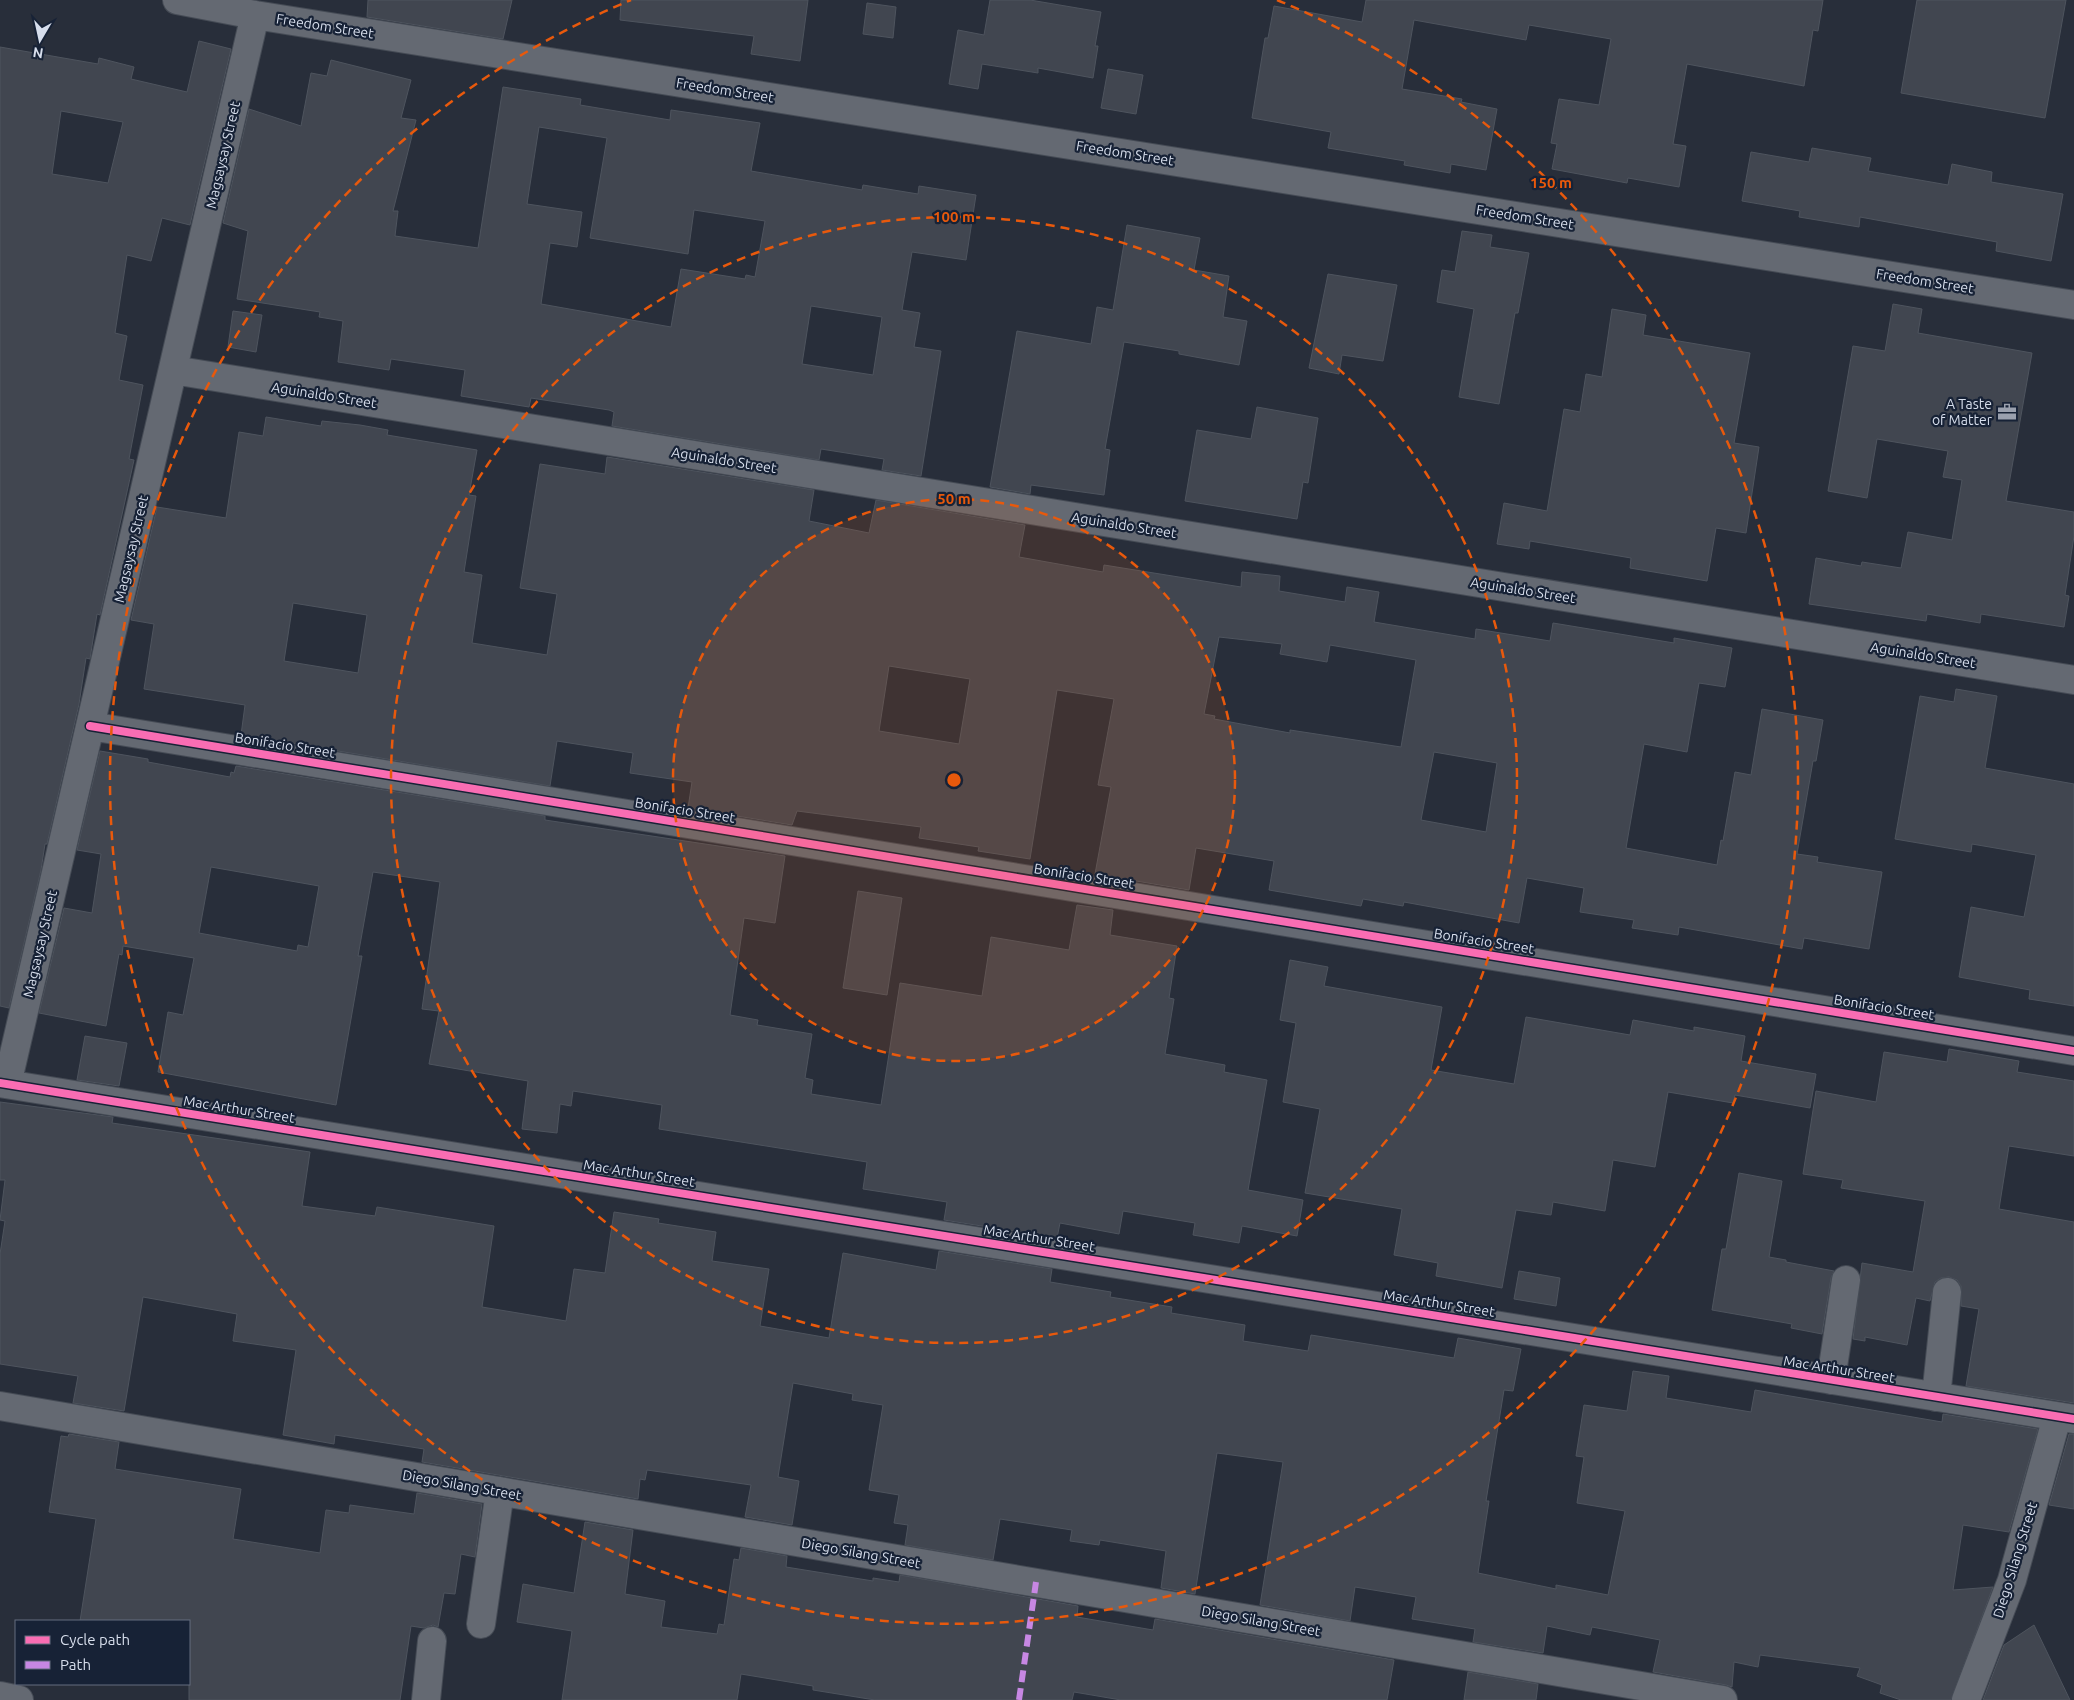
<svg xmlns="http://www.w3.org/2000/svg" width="2074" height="1700" font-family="Ubuntu,sans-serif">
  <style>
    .building { fill: #414650; stroke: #4e545e; fill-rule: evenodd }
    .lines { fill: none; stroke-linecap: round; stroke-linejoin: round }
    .minor-casing { stroke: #454b55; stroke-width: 30 }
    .minor { stroke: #646972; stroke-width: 28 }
    .quiet { stroke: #c787e3; stroke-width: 6; stroke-dasharray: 12 6; stroke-linecap: butt }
    .cycleway-casing { stroke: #172236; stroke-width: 11 }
    .cycleway { stroke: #f96db3; stroke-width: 8 }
    .ring { fill: none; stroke: #e8590c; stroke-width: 2.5; stroke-dasharray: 9 6 }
    .labels { text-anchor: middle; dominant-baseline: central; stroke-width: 4.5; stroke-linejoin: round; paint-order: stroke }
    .street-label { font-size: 14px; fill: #d7deec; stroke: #172236 }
    .poi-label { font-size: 14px; fill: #d7deec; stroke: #172236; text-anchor: end }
    .centre { fill: #e8590c; stroke: #172236; stroke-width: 2.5 }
    .ring-label { font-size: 15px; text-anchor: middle; font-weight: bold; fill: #e8590c; stroke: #172236; stroke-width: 4.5; stroke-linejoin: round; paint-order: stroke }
  </style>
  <rect width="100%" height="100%" fill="#282e3a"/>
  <path class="building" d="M368 0H512L503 39 367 17Z
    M621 0H808L800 61 751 54 754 36 620 20Z
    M990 0H1030L1101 12 1095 46H1098L1093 78 1038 68V73L982 64 978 89 949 84 958 30 984 35Z
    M1366 0H1823L1818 31 1813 30 1804 86 1687 64 1673 144 1686 146 1679 187 1628 178 1627 183 1552 169 1557 144 1551 143 1559 99 1599 105 1611 39 1529 25 1526 40 1414 20 1402 89 1462 99 1461 102 1497 109 1486 170 1451 164 1450 173 1404 165 1405 161 1328 148 1331 132 1252 118 1265 38H1268L1274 6 1362 22Z
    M1917 0H2066L2045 118 1901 93Z
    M867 3 896 7 893 38 863 34Z
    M199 41 231 49 190 225 162 218 151 261 127 255 115 333 127 336 119 380 143 385 129 459 134 460 100 615 97 614 90 659 86 658 79 704 47 844H45L41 870 9 1008 0 1006V47L98 64 99 58 134 67 131 79 187 92ZM61 111 123 122 108 183 52 174Z
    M331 60 411 80 401 118 416 120 393 211H398L395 236 478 248 503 87 581 99 580 105 670 120 671 110 760 123 751 171 862 190 863 185 918 194 919 186 976 195 966 260 912 252 902 310 920 313 914 347 941 351 921 476 882 470 884 459 821 449 819 460 612 426 614 412 609 410 531 398 529 407 461 396 465 370 391 359 389 370 338 362 343 321 319 317 320 312 237 299 248 231 223 223 249 109 301 126 311 73 327 76ZM539 127 607 138 590 238 688 254 694 210 765 221 755 277 746 275 745 279 681 269 671 327 541 304 550 243 577 247 582 212 527 204ZM811 306 882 317 873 375 802 364Z
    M1108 69 1143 75 1136 114 1101 108Z
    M1812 148 1871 158 1868 171 1948 185 1952 164 1992 172 1991 182 2063 194 2051 261 1996 251 1997 242 1860 217 1859 227 1799 217 1800 211 1742 201 1751 152 1809 162Z
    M1127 225 1200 238 1194 270 1229 276 1223 317 1247 321 1239 365 1179 354V351L1124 342 1105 449 1110 450 1104 495 1031 485 1030 494 990 487 1017 331 1091 344 1097 307 1113 310Z
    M1462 231 1492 235 1490 247 1529 253 1518 313H1515L1499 404 1459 397 1474 309 1437 302 1442 270 1455 272Z
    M1328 274 1397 285 1383 361 1342 355 1339 374 1309 368Z
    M1893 304 1922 309 1918 333 2032 353 2006 501 2074 512V536L2065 595 2069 596 2064 627 1981 614 1980 623 1927 614 1926 621 1809 604 1816 558 1861 566 1862 562 1901 568 1908 532 1952 540 1962 480 1943 477 1948 451 1877 439 1867 498 1828 491 1853 346 1885 351Z
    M1612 309 1646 315 1643 335 1750 353 1734 443 1759 447 1746 533 1716 528 1707 581 1630 568 1631 558 1530 541 1529 549 1497 544 1504 503 1547 511 1564 409 1580 412 1586 374 1602 377Z
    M233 311 262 315 256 352 228 347Z
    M1257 407 1318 418 1308 483 1303 482 1297 519 1185 501 1197 430 1251 439Z
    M266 417 321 426 322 421 360 425 388 430 387 435 477 450 469 495 476 496 464 572 482 575 472 643 547 655 557 594 520 588 540 464 605 474 607 457 814 490 809 521 869 533 876 500 1025 525 1019 557 1103 572 1104 565 1241 587 1242 572 1280 576 1279 591 1345 602 1347 587 1379 592 1374 622 1475 639 1476 629 1550 641 1553 623 1674 643V638L1732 648 1725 687 1699 683 1687 752 1644 744 1626 848 1717 865 1721 840 1723 841 1735 772 1751 775 1762 709 1823 720 1816 761H1813L1797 854 1818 857 1817 862 1882 872 1869 949 1804 938 1802 949 1679 927 1678 935 1632 928 1634 920 1580 912 1584 888 1527 878 1519 923 1404 902 1403 906 1363 899 1361 906 1269 890 1274 861 1196 848 1189 890 1095 874 1111 787 1098 785 1114 699 1057 690 1030 859 978 851 979 847 919 838 921 827 797 811 792 825 688 808 692 782 630 773 633 753 557 741 550 786 241 735 245 705 144 689 154 624 131 620 157 507 226 518 239 432 263 436ZM293 603 367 615 358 673 284 661ZM1219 637 1282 644 1280 654 1327 662 1330 645 1416 660 1401 747 1290 730V733L1214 719 1215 716 1204 714ZM889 666 970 679 959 744 879 731ZM1434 752 1497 763 1486 832 1421 820Z
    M1956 689 1997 696 1985 768 2074 784V1006L2029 999 2030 990 1959 977 1971 907 2024 917 2036 855 1972 844 1971 852 1895 839 1920 696 1954 702Z
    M100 751 148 759V762L230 777 231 772 234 773 236 766 545 816V820L785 856 775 923 744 918 730 1015 758 1020 757 1025 812 1034 805 1078 813 1080 811 1094 881 1105 900 983 982 996 991 937 1069 950 1077 905 1113 910 1110 935 1177 946 1169 998 1174 999 1165 1054 1225 1065 1224 1072 1267 1080 1248 1190 1303 1200 1297 1236 1242 1226 1239 1243 1193 1235 1195 1223 1123 1211 1119 1234 1060 1223 1057 1238 944 1220 947 1202 863 1189 867 1162 659 1129 662 1105 573 1091 571 1106 560 1104 557 1133 522 1129 528 1081 429 1064 439 1011 422 1009 440 882 373 872 358 956H362L336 1105 158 1072 168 1012 183 1015 194 958 123 946 122 955 119 954 106 1026 39 1013 64 908 92 913 101 854 77 850ZM211 867 319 886 308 947 298 945 297 951 199 933Z
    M858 891 902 898 887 995 843 988Z
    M1290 960 1328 967 1324 986 1442 1007 1431 1070 1514 1084 1526 1017 1630 1035 1633 1020 1694 1031V1027L1745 1036 1741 1061 1816 1074 1810 1108 1735 1095 1733 1103 1668 1092 1655 1167 1613 1160 1605 1211 1553 1202 1551 1215 1516 1210 1502 1288 1436 1276 1438 1263 1394 1255 1402 1209 1305 1193 1320 1109 1283 1102 1296 1023 1280 1020Z
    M85 1036 127 1043 119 1086 77 1080Z
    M1949 1049 2019 1061 2017 1072 2074 1081V1156L2009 1146 1999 1209 2074 1222V1403L1966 1386 1979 1309 1961 1306V1286L1957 1280 1949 1277 1941 1278 1935 1282 1930 1301 1916 1298 1907 1345 1865 1337V1341L1853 1339 1862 1263 1913 1272 1925 1201 1841 1188 1843 1180 1803 1174 1816 1091 1876 1102 1884 1052 1947 1062Z
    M0 1102 113 1117 112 1123 310 1152 302 1206 375 1216 377 1207 494 1226 482 1307 566 1321 574 1269 605 1273 614 1212 659 1219 658 1223 716 1232 712 1261 769 1269 760 1326 829 1338 843 1253 936 1270 939 1251 1052 1269 1050 1282 1111 1292 1110 1297 1172 1307 1171 1313 1245 1325 1243 1341 1308 1351 1311 1335 1454 1358 1458 1338 1521 1349 1513 1391 1504 1390 1486 1501H1489L1478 1573 1556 1589V1585L1608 1595 1625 1511 1577 1503 1584 1457 1576 1456 1584 1405 1627 1411 1633 1371 1669 1376 1666 1398 1751 1412 1755 1390 1942 1422 1943 1414 2038 1429 2009 1532 1963 1525 1953 1590 1993 1587 1951 1700H1901L1880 1693 1882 1685 1857 1676 1860 1668 1760 1655 1758 1667 1734 1662 1732 1687 1726 1685 1653 1672 1660 1640 1592 1627 1590 1635 1547 1626 1543 1653 1473 1642 1475 1629 1412 1619 1416 1597 1355 1587 1350 1621 1260 1605 1283 1462 1217 1453 1195 1594 1161 1588 1166 1551 1100 1540 1099 1545 1070 1541 1072 1530 1000 1519 993 1560 905 1545 908 1525 894 1523 899 1495 869 1490 883 1405 852 1400 853 1394 793 1383 778 1477 799 1481 792 1525 745 1517 751 1485 647 1470 645 1480 640 1479 638 1499 422 1462 424 1449 335 1435 334 1444 283 1435 296 1350 233 1341 237 1314 143 1297 124 1411 73 1403 78 1376 0 1364V1254L5 1221 0 1220 5 1180H0Z
    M1739 1173 1782 1181 1769 1257 1786 1260V1262L1834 1271 1831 1278 1822 1334 1791 1328 1792 1324 1712 1310 1722 1249H1726Z
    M1519 1271 1560 1278 1556 1306 1514 1299Z
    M69 1434 119 1442 115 1469 241 1489 233 1539 320 1553 326 1510 349 1513 350 1505 414 1514 417 1493 482 1504 475 1557 461 1554 455 1594 444 1593 438 1627 433 1625 424 1628 411 1626 400 1700H189V1621H80L96 1519 49 1512 61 1436 68 1437Z
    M2069 1434H2074V1509L2049 1505Z
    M585 1522 633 1530 625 1594 665 1601 661 1627 717 1634 719 1624 724 1625 734 1559 739 1560 741 1548 787 1556 786 1567 873 1581V1578L899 1582 900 1575 1078 1606 1077 1617 1153 1630 1155 1619 1394 1660 1387 1700H1121L1074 1692 1072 1700H875L813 1690V1686L741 1674 737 1700H562L572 1631 517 1622 523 1584 574 1593Z
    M2034 1625 2070 1700H1983L2004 1645Z
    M1468 1672 1538 1684 1536 1700H1464Z"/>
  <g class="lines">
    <g class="minor-casing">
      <path id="minor" d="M177 0 255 15 2074 305
        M173 370 2074 680
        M90 726 2074 1051
        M0 1083 2074 1419
        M7 1084 255 15
        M1831 1380 1846 1280
        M1936 1397 1947 1292
        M0 1406 1723 1700
        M481 1624 500 1491
        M0 1696 19 1700
        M426 1700 432 1641
        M1966 1700 2012 1580 2057 1417"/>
    </g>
    <use href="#minor" class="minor"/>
    <path class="quiet" d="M1019 1700 1036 1582"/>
    <g class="cycleway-casing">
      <path id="cycleway" d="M90 726 2074 1051
        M0 1083 2074 1419"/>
    </g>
    <use href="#cycleway" class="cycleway"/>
  </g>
  <circle cx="954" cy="780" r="281" fill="#e8590c" fill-opacity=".12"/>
  <g class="ring">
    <circle cx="954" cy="780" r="281"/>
    <circle cx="954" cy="780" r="563"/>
    <path d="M1277 0A844 844 0 1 1 631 0"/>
  </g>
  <defs>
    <g id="office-bare" transform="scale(1.5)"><path d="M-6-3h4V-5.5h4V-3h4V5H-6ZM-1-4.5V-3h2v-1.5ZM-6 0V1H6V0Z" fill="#9aa0ae" stroke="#172236" stroke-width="2.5" paint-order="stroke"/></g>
  </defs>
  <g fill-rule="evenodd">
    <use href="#office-bare" x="2007" y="412"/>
  </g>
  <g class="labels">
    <g class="street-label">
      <text transform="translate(325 26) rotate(9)">Freedom Street</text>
      <text transform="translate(725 90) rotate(9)">Freedom Street</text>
      <text transform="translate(1125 153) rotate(9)">Freedom Street</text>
      <text transform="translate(223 155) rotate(-77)">Magsaysay Street</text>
      <text transform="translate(1525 217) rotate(9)">Freedom Street</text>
      <text transform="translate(1925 281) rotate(9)">Freedom Street</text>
      <text transform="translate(324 395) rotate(9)">Aguinaldo Street</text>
      <text transform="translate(724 460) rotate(9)">Aguinaldo Street</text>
      <text transform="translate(1124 525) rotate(9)">Aguinaldo Street</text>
      <text transform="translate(131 549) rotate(-77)">Magsaysay Street</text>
      <text transform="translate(1523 590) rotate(9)">Aguinaldo Street</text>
      <text transform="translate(1923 655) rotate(9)">Aguinaldo Street</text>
      <text transform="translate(285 745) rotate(9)">Bonifacio Street</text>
      <text transform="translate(685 810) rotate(9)">Bonifacio Street</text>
      <text transform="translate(1084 876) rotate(9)">Bonifacio Street</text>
      <text transform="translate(1484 941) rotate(9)">Bonifacio Street</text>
      <text transform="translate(40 944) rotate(-77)">Magsaysay Street</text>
      <text transform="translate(1884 1007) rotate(9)">Bonifacio Street</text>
      <text transform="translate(239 1109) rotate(9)">Mac Arthur Street</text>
      <text transform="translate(639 1173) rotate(9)">Mac Arthur Street</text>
      <text transform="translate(1039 1238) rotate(9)">Mac Arthur Street</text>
      <text transform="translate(1439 1303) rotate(9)">Mac Arthur Street</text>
      <text transform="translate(1839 1369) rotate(9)">Mac Arthur Street</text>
      <text transform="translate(462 1485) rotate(10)">Diego Silang Street</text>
      <text transform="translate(861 1553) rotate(10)">Diego Silang Street</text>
      <text transform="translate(2015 1560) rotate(-73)">Diego Silang Street</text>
      <text transform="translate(1261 1621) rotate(10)">Diego Silang Street</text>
    </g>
    <g class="poi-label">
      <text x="1992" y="404">A Taste<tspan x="1992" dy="16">of Matter</tspan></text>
    </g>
  </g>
  <circle cx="954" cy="780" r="8" class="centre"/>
  <g class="ring-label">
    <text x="1551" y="188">150 m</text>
    <text x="954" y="222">100 m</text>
    <text x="954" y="504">50 m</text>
  </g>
  <rect x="15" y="1620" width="175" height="65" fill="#172236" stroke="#646d7f"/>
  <rect x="25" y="1636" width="25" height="8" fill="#f96db3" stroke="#646d7f"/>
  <text x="60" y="1645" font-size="15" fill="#d7deec">Cycle path</text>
  <rect x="25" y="1661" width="25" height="8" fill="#c787e3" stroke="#646d7f"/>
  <text x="60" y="1670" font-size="15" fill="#d7deec">Path</text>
  <g transform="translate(40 40) rotate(189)" stroke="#172236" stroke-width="4" paint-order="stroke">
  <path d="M0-4L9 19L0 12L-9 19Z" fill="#d7deec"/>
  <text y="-8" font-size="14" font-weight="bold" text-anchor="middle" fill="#d7deec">N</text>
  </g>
</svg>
